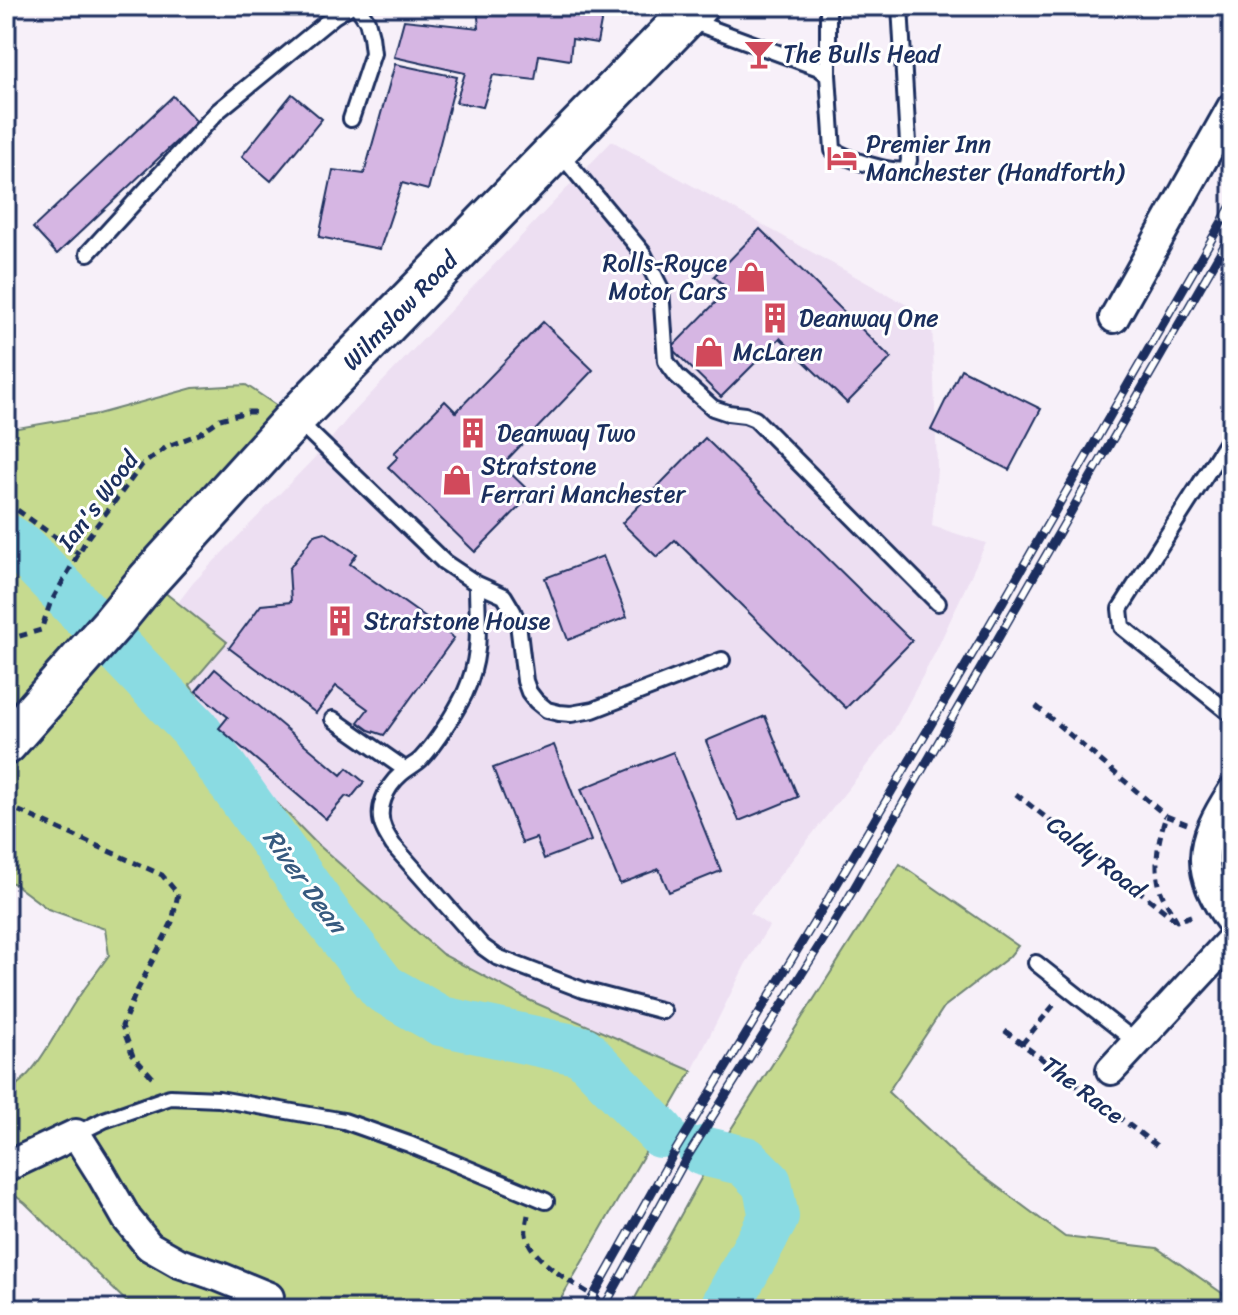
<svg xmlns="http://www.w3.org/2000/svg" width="1238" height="1315" font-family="Sriracha,sans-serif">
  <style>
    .built { fill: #eddff2 }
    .green { fill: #c6da8f; stroke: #708476; stroke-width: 2 }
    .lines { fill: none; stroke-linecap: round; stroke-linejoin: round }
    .river { stroke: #8adbe2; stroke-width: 50 }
    .building { fill: #d6b6e3; stroke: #1b2f5e; stroke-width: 2 }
    .lane-casing { stroke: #1b2f5e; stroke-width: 20 }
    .street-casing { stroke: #1b2f5e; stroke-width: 34 }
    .secondary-casing { stroke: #1b2f5e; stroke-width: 46 }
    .path { stroke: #1b2f5e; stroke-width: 5; stroke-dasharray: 8 6; stroke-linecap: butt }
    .lane { stroke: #fff; stroke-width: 14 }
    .street { stroke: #fff; stroke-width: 28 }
    .secondary { stroke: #fff; stroke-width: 40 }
    .rail-casing { stroke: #1b2f5e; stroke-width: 9 }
    .rail { stroke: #fff; stroke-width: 6; stroke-dasharray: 18; stroke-linecap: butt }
    .labels { text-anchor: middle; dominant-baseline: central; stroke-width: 6; stroke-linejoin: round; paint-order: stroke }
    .poi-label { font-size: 24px; fill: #1b2f5e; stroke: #fff; text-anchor: start }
    .street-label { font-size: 24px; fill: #1b2f5e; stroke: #fff }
    .water-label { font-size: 26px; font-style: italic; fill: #375a7f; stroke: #fff }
  </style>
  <rect width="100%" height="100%" fill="#f7f0f9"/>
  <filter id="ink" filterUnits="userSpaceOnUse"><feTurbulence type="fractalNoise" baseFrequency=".0125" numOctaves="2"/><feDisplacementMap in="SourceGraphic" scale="16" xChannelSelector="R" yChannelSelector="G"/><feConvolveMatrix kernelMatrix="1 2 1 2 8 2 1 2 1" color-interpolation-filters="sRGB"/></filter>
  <g filter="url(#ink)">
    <path class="built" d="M612 141 932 319 937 469 932 526 986 543 936 651 893 732 750 913 769 926 745 965 692 1071 531 1001 442 954 315 842 240 765 190 684 226 642 177 604 193 583 321 451 348 418Z"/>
    <path class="green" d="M246 385 295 418 149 580 227 642 190 685 240 765 315 842 442 954 531 1001 692 1071 555 1309H134L25 1203 6 1189V1091C35 1080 58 1027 75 1002 86 986 98 971 109 955L105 929 48 909 13 883 6 882V430L98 414 193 388Z
      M900 864 1018 946 1009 957 944 1007 888 1092 960 1159 1065 1237 1157 1248 1232 1300V1309H629L710 1162Z"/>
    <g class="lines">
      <path class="river" d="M6 538 23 549 194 728 325 913 383 988 441 1021 582 1051 661 1133
        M703 1151 745 1161 767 1183 774 1217 724 1309"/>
    </g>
    <path class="building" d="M477 6H604L597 43 572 39 570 60 539 55 535 80 493 75 483 107 456 102 465 73 394 57 404 20 479 28Z
      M395 64 457 77 428 190 402 183 380 249 319 237 333 170 364 174Z
      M292 94 322 119 271 181 242 156Z
      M173 96 197 122 57 254 33 228Z
      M760 229 891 358 847 403 780 338 721 397 671 348 728 290 714 276Z
      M543 322 593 370 502 465 532 494 475 552 388 467 398 457 394 453 445 401 456 412Z
      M961 369 1041 409 1009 470 931 430Z
      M705 438 912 641 846 708 675 540 657 557 622 523Z
      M325 532 357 554 350 564 454 638 384 735 369 730 358 722 368 709 336 686 316 713 229 648 261 605 291 602 289 569 314 535Z
      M603 556 627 617 568 640 545 578Z
      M215 669 341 775 347 768 364 782 351 798 346 796 326 819 219 728 228 717 196 691Z
      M765 716 798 797 739 821 706 741Z
      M554 745 591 841 544 859 536 838 522 843 493 768Z
      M673 752 721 871 669 892 659 869 620 884 581 789Z"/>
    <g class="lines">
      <g class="lane-casing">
        <path id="lane" d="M688 20 819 68 828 75 833 150C849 160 889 173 907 170L909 160 900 6
          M828 75V6
          M351 119 373 53 371 36 367 21 357 6
          M560 153 643 253 661 289 666 361 677 376 713 408 728 413 745 415 755 419 938 603
          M88 253 218 111 334 16 350 6
          M298 421 444 562 477 584 504 596 513 611 518 623 525 681 529 692 536 701 547 710 559 713 571 714 593 710 722 660
          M1232 434 1120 609 1122 627 1232 715
          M477 584C477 625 483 653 465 693 455 713 436 743 421 759 415 765 407 768 401 774 386 787 375 810 384 829 386 834 390 840 393 845L483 947 497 957 583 990 663 1011
          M333 719 406 770
          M1036 963 1136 1042
          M76 1134 104 1120 170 1097 219 1099 344 1121 409 1144 546 1201"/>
      </g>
      <g class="street-casing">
        <path id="street" d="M1114 318 1232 107
          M1232 792C1198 844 1194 872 1232 923
          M1111 1070 1232 939
          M6 1167 76 1134 100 1172 127 1219 149 1246 179 1263 220 1277 269 1297"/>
      </g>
      <g class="secondary-casing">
        <path id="secondary" d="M6 744 112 624 148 580 295 418 697 6"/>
      </g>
      <path class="path" d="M6 502 79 554
        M6 640 41 630 50 604 88 537 142 465 168 446 199 434 220 419 247 412H256
        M1036 706 1166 816
        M1016 794 1177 921
        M6 805 162 875 178 894 172 922 135 995 122 1026 133 1056 156 1081
        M1187 824 1166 816C1158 840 1153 866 1161 892 1165 902 1172 912 1177 921L1196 914
        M1005 1031 1161 1149
        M1022 1044 1057 1001
        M528 1215C527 1221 525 1229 526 1234 530 1264 592 1294 616 1309
        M668 1306 669 1309"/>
      <use href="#lane" class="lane"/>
      <use href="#street" class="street"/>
      <use href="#secondary" class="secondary"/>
      <g class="rail-casing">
        <path id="rail" d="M586 1309 671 1158 824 906 983 636 1232 204
          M603 1309 686 1159 841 911 1232 232"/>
      </g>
      <use href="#rail" class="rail"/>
    </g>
  </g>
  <defs>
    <g id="bar-bare" transform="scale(2.4)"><path d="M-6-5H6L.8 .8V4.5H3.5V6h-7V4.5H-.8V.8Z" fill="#d1495b" stroke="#fff" stroke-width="2.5" paint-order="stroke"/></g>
    <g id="hotel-bare" transform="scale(2.4)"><path d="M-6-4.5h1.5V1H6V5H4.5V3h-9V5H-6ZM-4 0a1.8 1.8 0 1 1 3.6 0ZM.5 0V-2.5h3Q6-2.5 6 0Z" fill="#d1495b" stroke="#fff" stroke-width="2.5" paint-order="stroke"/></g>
    <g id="shop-bare" transform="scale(2.4)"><path d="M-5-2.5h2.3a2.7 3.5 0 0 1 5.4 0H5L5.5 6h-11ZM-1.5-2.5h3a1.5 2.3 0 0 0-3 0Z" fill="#d1495b" stroke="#fff" stroke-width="2.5" paint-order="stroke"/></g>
    <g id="building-bare" transform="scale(2.4)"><path d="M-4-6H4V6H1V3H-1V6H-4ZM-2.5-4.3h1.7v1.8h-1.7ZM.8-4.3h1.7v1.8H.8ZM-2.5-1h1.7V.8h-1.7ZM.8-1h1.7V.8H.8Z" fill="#d1495b" stroke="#fff" stroke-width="2.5" paint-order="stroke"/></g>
  </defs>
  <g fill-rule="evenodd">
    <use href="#bar-bare" x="759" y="54"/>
    <use href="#hotel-bare" x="842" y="158"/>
    <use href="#shop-bare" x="751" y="277"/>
    <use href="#building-bare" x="775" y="318"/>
    <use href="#shop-bare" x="709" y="352"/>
    <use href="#building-bare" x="473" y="433"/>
    <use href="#shop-bare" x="457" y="480"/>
    <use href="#building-bare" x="340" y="621"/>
  </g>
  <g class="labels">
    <g class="poi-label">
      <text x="783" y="54">The Bulls Head</text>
      <text x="866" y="144">Premier Inn<tspan x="866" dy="28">Manchester (Handforth)</tspan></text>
      <text x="727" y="263" text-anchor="end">Rolls-Royce<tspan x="727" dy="28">Motor Cars</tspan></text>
      <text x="799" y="318">Deanway One</text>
      <text x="733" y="352">McLaren</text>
      <text x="497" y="433">Deanway Two</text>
      <text x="481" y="466">Stratstone<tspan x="481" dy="28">Ferrari Manchester</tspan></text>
      <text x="364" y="621">Stratstone House</text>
    </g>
    <g class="street-label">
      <text transform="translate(400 311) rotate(-46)">Wilmslow Road</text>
      <text transform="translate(98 501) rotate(-53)">Ian's Wood</text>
      <text transform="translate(1096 857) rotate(38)">Caldy Road</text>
      <text transform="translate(1083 1090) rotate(37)">The Race</text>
    </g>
    <g class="water-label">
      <text transform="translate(305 881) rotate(54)">River Dean</text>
    </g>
  </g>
  <rect width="1238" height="1315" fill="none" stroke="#fff" stroke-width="32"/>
  <rect x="16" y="16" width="1206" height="1283" fill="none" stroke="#1b2f5e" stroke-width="3" filter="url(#ink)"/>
</svg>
